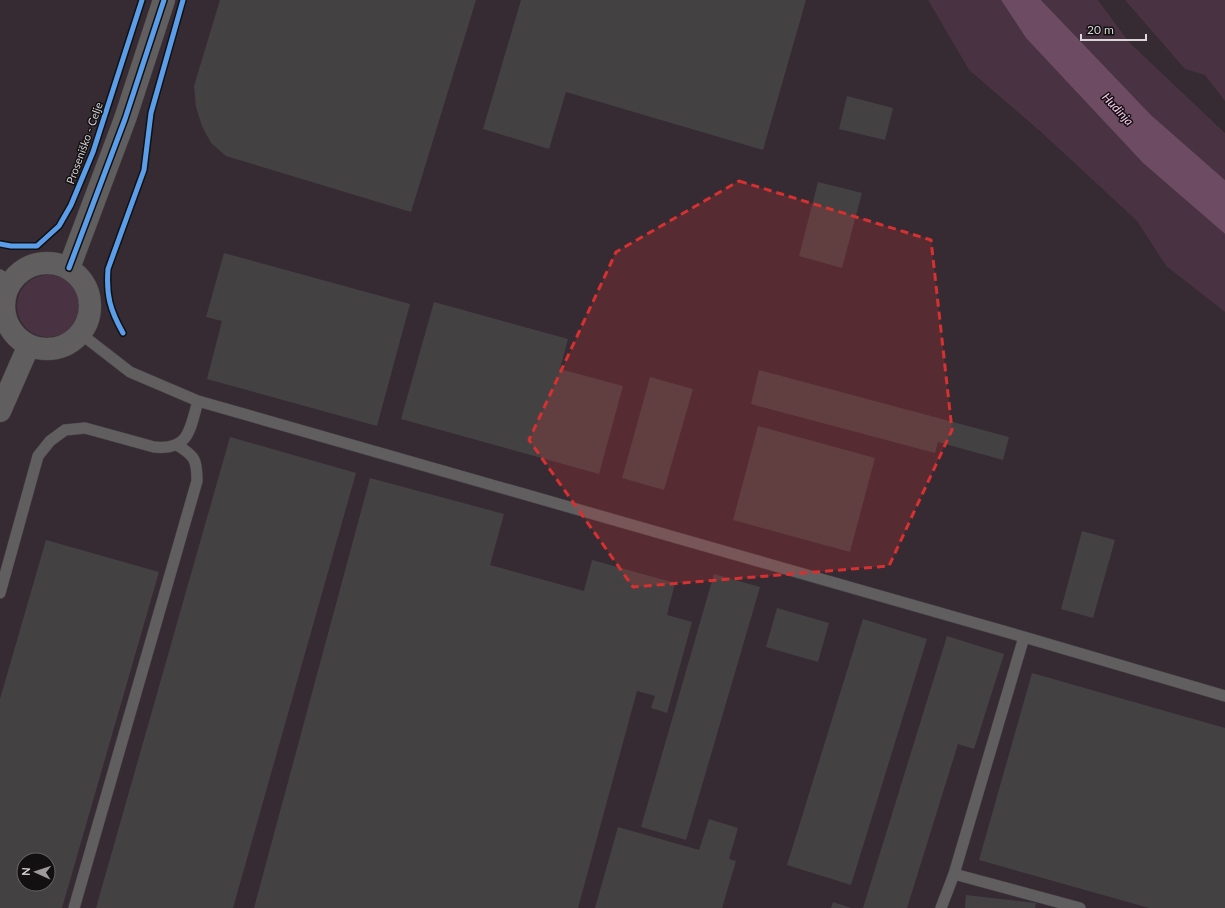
<svg xmlns="http://www.w3.org/2000/svg" width="1225" height="908" font-family="Lato,sans-serif">
  <style>
    .built { fill: #362b33; fill-rule: evenodd }
    .green { fill: #493342 }
    .water { fill: #6d4b62 }
    .building { fill: #444143; fill-rule: evenodd }
    .lines { fill: none; stroke-linecap: round; stroke-linejoin: round }
    .service-casing { stroke: #474446; stroke-width: 12 }
    .tertiary-casing { stroke: #474446; stroke-width: 23 }
    .service { stroke: #615e60; stroke-width: 11 }
    .tertiary { stroke: #615e60; stroke-width: 22 }
    .cycleway-casing { stroke: #131012; stroke-width: 8 }
    .cycleway { stroke: #5a9eea; stroke-width: 5 }
    .marked { fill: #d63131; fill-opacity: 0.2; stroke: #d63131; stroke-width: 3; stroke-dasharray: 8 5; stroke-linejoin: round }
    .labels { text-anchor: middle; dominant-baseline: central; stroke-width: 3; stroke-linejoin: round; paint-order: stroke }
    .street-label { font-size: 11px; fill: #dad6d9; stroke: #131012 }
    .water-label { font-size: 12px; font-style: italic; fill: #fbc8eb; stroke: #131012 }
  </style>
  <rect width="100%" height="100%" fill="#2c272a"/>
  <path class="built" d="M0 0H928L969 70 1042 133 1137 221 1166 266 1225 312V908H0ZM24 860H48V884H24Z
    M1098 0H1225V133L1129 42Z"/>
  <path class="green" d="M928 0H1001L1026 38 1143 163 1225 234V312L1166 266 1137 221 1042 133 969 70Z
    M1041 0H1098L1129 42 1225 133V180L1151 115Z
    M1125 0H1225V101L1205 75 1185 69Z
    M17 306a31 31 0 1 1 62 0a31 31 0 1 1-62 0Z"/>
  <path class="water" d="M1001 0H1041L1151 115 1225 180V234L1143 163 1026 38Z"/>
  <path class="building" d="M220 0H476L411 212 226 156 211 143 202 126 196 107 194 86Z
    M521 0H806L763 150 566 92 549 149 483 129Z
    M847 96 893 108 885 140 839 129Z
    M818 182 862 193 842 268 799 256Z
    M224 253 410 304 377 426 207 379 222 321 206 317Z
    M434 302 568 339 560 369 623 386 599 474 401 419Z
    M759 370 1009 437 1003 460 938 442 935 453 751 404Z
    M650 377 693 389 664 490 622 478Z
    M758 426 875 458 850 552 733 520Z
    M230 437 356 473 233 908H96Z
    M370 478 504 514 490 565 584 591 592 560 675 583 667 615 692 622 667 713 651 708 655 696 637 691 578 908H254Z
    M1082 531 1115 540 1093 618 1061 609Z
    M46 540 159 572 62 908H0V699ZM24 860H48V884H24Z
    M714 574 760 587 686 840 641 827Z
    M777 608 829 623 818 662 766 647Z
    M863 619 927 639 851 885 787 865Z
    M947 636 1004 654 974 749 958 744 907 908H863Z
    M1032 673 1225 728V908H1149L979 860Z
    M709 819 738 828 729 859 736 861 722 908H595L618 827 699 850Z
    M966 895 1036 903 1035 908H965Z
    M833 902 851 908H831Z"/>
  <g class="lines">
    <g class="service-casing">
      <path id="service" d="M0 275 11 283
        M0 322 6 319
        M81 334 130 372 198 401 1024 637 954 874 941 908
        M0 593 38 456 50 441 65 430 85 428 154 447C190 451 190 428 198 401
        M1024 637 1225 696
        M954 874 1080 908
        M74 908 197 481C197 460 195 456 177 445"/>
    </g>
    <g class="tertiary-casing">
      <path id="tertiary" d="M4 306a43 43 0 1 1 86 0a43 43 0 1 1-86 0Z
        M69 268 125 119 164 0
        M0 411 29 345"/>
    </g>
    <use href="#service" class="service"/>
    <use href="#tertiary" class="tertiary"/>
    <g class="cycleway-casing">
      <path id="cycleway" d="M0 244 11 246H37L59 226 71 205 93 152 142 0
        M69 268 125 119 164 0
        M123 333C110 310 106 295 108 269L144 170 151 113 183 0"/>
    </g>
    <use href="#cycleway" class="cycleway"/>
  </g>
  <path class="marked" d="M739 181 931 240 952 430 889 566 633 587 529 440 616 252Z"/>
  <g class="labels">
    <g class="street-label">
      <text transform="translate(84 143) rotate(-70)">Proseniško - Celje</text>
    </g>
    <g class="water-label">
      <text transform="translate(1118 109) rotate(47)">Hudinja</text>
    </g>
  </g>
  <g transform="translate(36 872) rotate(273)"><circle r="19" fill="#131012" stroke="#635f62"/>
  <path d="M0-3L7 15L0 10L-7 15Z" fill="#9d999c"/>
  <text y="-6" font-size="11" font-weight="bold" text-anchor="middle" fill="#dad6d9">N</text>
  </g>
  <path d="M1081 34v6h65v-6" fill="none" stroke="#dad6d9" stroke-width="2"/>
  <text x="1087" y="34" font-size="12" fill="#dad6d9" stroke="#131012" stroke-width="3" paint-order="stroke">20 m</text>
</svg>
